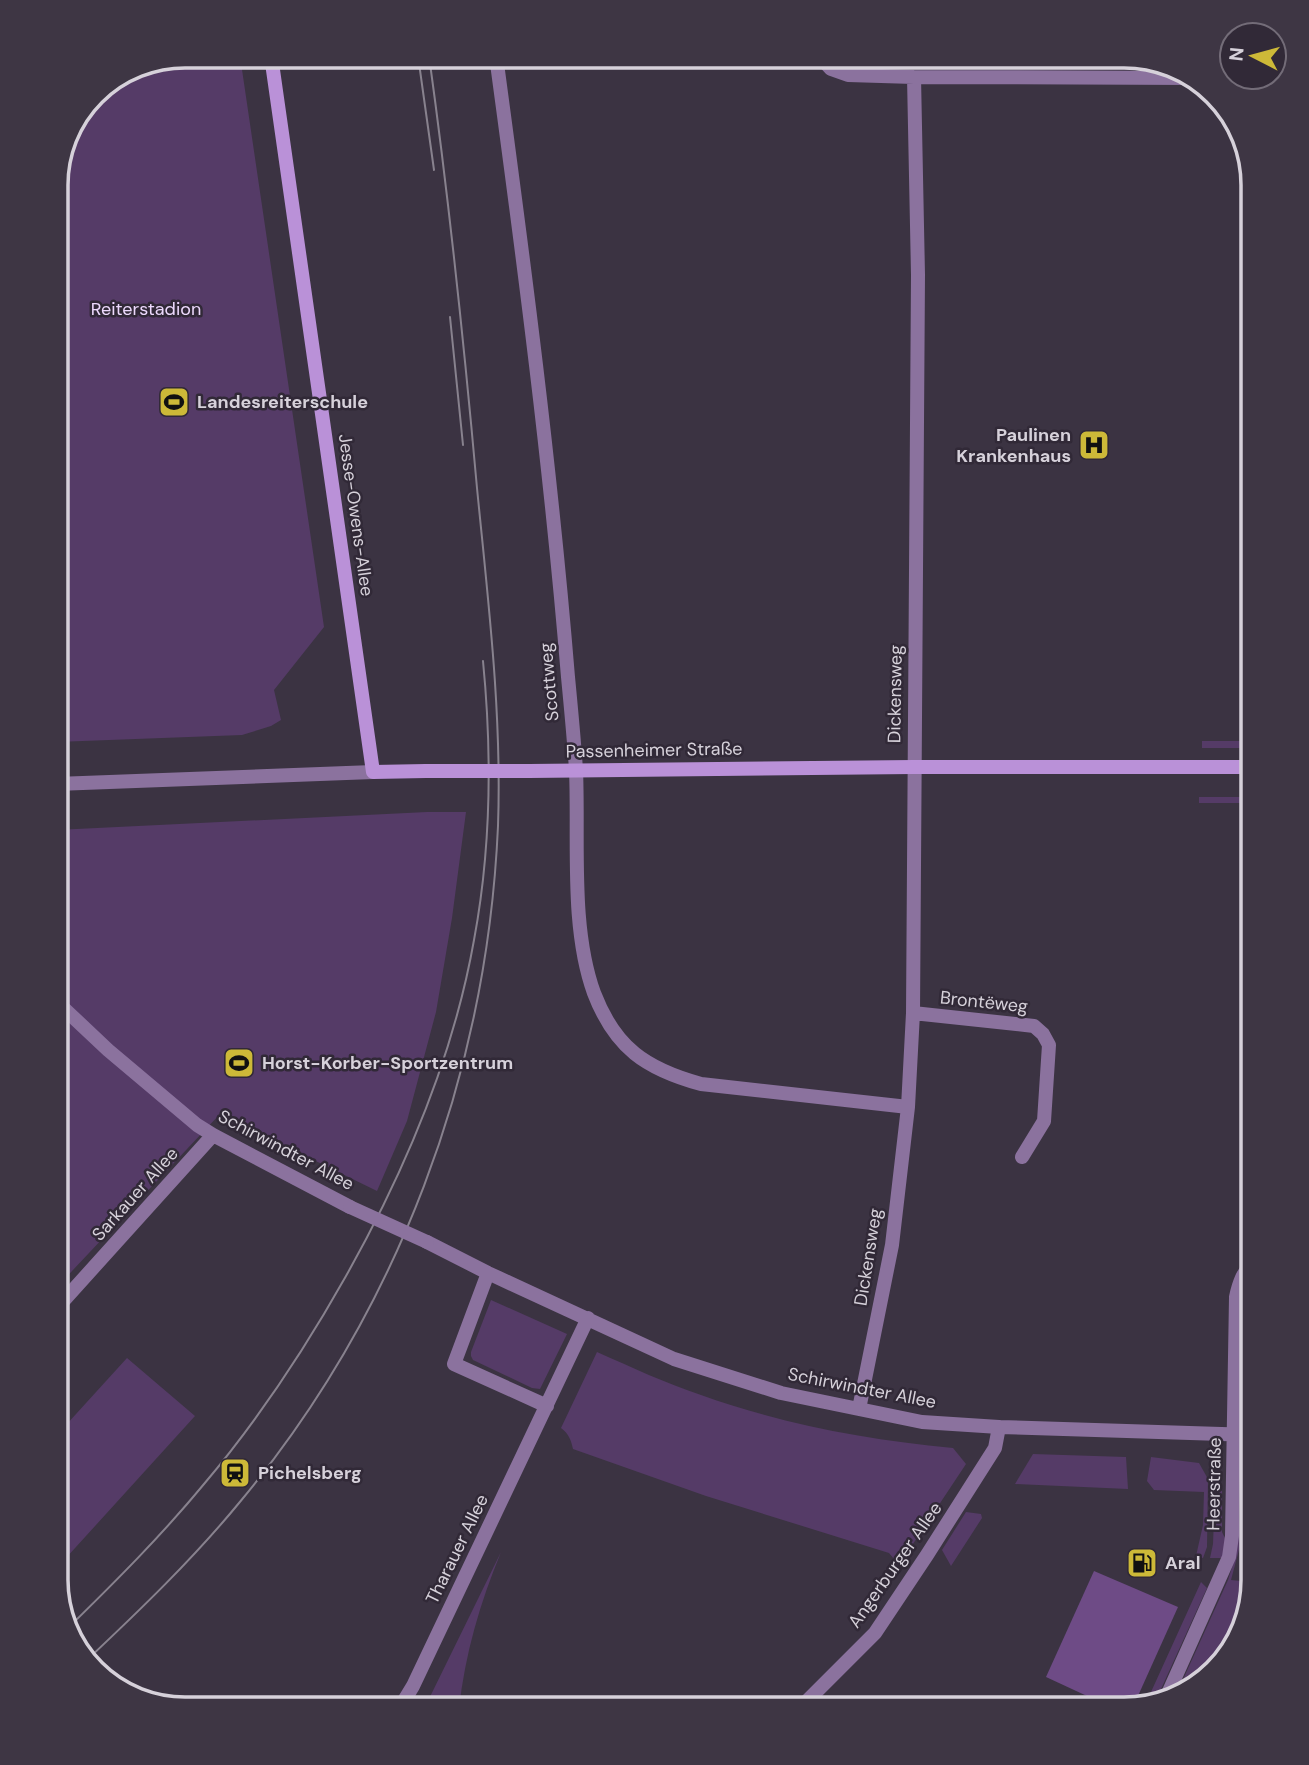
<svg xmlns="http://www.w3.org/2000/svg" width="1309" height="1765" font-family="'DM Sans',sans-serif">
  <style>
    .green { fill: #553b67 }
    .forest { fill: #6e4b86 }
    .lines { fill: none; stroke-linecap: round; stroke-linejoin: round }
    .street { stroke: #8b729e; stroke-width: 14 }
    .secondary { stroke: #ba91d8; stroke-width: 14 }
    .tram { stroke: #88828e; stroke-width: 2 }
    .street-bridge { stroke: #8b729e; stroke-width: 14 }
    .secondary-bridge { stroke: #ba91d8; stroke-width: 14 }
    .labels { text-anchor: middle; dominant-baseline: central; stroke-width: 5; stroke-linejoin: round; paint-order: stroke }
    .park-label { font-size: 18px; fill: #edd9fd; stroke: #312937 }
    .poi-label { font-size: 18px; font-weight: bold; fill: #d6d1da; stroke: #312937; text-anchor: start }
    .street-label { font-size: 18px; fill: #d6d1da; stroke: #312937 }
    .rim { fill: none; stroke: #d6d1da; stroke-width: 3.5 }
  </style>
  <rect width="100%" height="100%" fill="#3b3342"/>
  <path class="green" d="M186 56H240L324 627 274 690 281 720 271 726 242 735 56 742V177L70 128 100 88Z
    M1202 741H1253V748H1202Z
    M1199 797H1253V803H1199Z
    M427 812H466L452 918 436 1012 407 1121 377 1191 220 1114 56 1288V830Z
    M1253 1278V1402H1246L1248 1294 1249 1286Z
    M491 1300 567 1334 540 1389 532 1388 473 1360 471 1356V1352Z
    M597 1352C631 1367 665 1383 701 1395 782 1424 867 1440 953 1448L966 1464 899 1565 889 1553 706 1496 573 1449C571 1440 569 1434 561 1428Z
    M127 1358 195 1416 56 1569V1436Z
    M1033 1454 1126 1457 1128 1489 1015 1484Z
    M1151 1457 1199 1463 1208 1479 1207 1547 1203 1558 1196 1556 1203 1525 1204 1492 1154 1490 1147 1481Z
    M1244 1484 1253 1487V1497L1231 1580 1241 1581 1239 1610 1218 1662 1189 1691 1176 1695 1228 1580 1235 1558Z
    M1222 1491V1532L1227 1542 1223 1558H1210L1213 1544 1215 1492Z
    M966 1512 981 1514 982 1518 951 1566 942 1550Z
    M501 1552C480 1603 465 1654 459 1709H424Z
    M1201 1582 1207 1588 1156 1700 1146 1703Z"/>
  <path class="forest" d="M1094 1571 1178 1607 1133 1707 1115 1709 1046 1677Z"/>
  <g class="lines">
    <path class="street" d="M496 56C524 263 551 469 568 677 571 708 574 739 576 770 579 840 570 927 594 993 615 1048 646 1069 701 1084L908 1107
      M819 56 831 69 848 75 914 77 1193 78
      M56 784 373 772
      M56 1001 108 1050 197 1125 213 1135 350 1207
      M913 1013 1034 1026 1043 1034 1049 1045 1044 1121 1022 1157
      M427 1242 488 1273 674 1359 781 1393 922 1422 999 1427 1253 1435
      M488 1273 454 1364 547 1406
      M56 1309 213 1135
      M859 1409 892 1245 908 1107 913 1013 918 275 914 77
      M1166 1698 1229 1557 1232 1536 1236 1297C1239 1283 1243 1272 1253 1262
      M399 1709 413 1686 588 1318
      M799 1709 875 1633 927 1555 995 1448 999 1427"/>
    <path class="secondary" d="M271 56 373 772 426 771
      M529 771 914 767H1253"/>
    <path class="tram" d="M418 56 434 170
      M450 317 463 445
      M69 1627C116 1581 162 1535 204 1484 258 1420 305 1349 346 1276 405 1171 453 1059 474 940 491 849 492 753 483 661
      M88 1659C140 1610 193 1559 239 1503 398 1312 487 1074 498 826 502 713 488 600 477 488 464 343 449 200 429 56"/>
    <path class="street-bridge" d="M350 1207 427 1242"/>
    <path class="secondary-bridge" d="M426 771H529"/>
  </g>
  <defs>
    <g id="stadium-square" transform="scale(1.575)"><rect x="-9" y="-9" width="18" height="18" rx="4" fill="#cdb938" stroke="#312937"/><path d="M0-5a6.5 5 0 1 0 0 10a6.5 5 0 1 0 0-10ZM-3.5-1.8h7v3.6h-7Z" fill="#111"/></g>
    <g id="hospital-square" transform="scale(1.575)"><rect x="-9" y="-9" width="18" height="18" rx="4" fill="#cdb938" stroke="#312937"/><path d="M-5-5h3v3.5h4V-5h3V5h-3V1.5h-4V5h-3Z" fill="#111"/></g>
    <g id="station-square" transform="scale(1.575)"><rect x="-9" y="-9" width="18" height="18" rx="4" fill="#cdb938" stroke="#312937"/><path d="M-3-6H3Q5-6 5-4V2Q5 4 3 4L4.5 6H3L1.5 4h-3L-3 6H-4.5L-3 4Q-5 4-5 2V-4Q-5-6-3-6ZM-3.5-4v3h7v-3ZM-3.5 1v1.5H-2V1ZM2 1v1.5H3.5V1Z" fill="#111"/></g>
    <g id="fuel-square" transform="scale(1.575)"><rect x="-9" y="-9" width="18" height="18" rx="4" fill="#cdb938" stroke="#312937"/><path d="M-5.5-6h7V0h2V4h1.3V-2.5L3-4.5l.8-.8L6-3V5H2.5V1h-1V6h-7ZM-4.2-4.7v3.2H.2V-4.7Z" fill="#111"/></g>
  </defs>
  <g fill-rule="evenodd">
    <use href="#stadium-square" x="174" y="402"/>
    <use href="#hospital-square" x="1094" y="445"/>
    <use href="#stadium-square" x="239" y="1063"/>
    <use href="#station-square" x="235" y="1473"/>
    <use href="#fuel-square" x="1142" y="1563"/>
  </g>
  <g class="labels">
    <g class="park-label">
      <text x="146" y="309">Reiterstadion</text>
    </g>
    <g class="poi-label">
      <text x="197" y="402">Landesreiterschule</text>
      <text x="1071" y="435" text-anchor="end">Paulinen<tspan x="1071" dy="21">Krankenhaus</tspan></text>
      <text x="262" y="1063">Horst-Korber-Sportzentrum</text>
      <text x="258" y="1473">Pichelsberg</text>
      <text x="1165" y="1563">Aral</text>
    </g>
    <g class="street-label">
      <text transform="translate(356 515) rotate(82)">Jesse-Owens-Allee</text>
      <text transform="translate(549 682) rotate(-95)">Scottweg</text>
      <text transform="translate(895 694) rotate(-89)">Dickensweg</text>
      <text transform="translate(654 750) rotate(-1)">Passenheimer Straße</text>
      <text transform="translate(984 1002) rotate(6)">Brontëweg</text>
      <text transform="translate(286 1150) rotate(28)">Schirwindter Allee</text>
      <text transform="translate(135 1194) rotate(-48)">Sarkauer Allee</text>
      <text transform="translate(868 1257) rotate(-81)">Dickensweg</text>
      <text transform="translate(862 1388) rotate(11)">Schirwindter Allee</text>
      <text transform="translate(1214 1484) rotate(-89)">Heerstraße</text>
      <text transform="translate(457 1549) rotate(-64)">Tharauer Allee</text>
      <text transform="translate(895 1565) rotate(-55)">Angerburger Allee</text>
    </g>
  </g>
  <path d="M0 0H1309V1765H0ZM185 68H1124A117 117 0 0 1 1241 185V1580A117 117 0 0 1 1124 1697H185A117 117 0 0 1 68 1580V185A117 117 0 0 1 185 68Z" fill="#3e3644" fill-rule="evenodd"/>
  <path class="rim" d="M185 68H1124A117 117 0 0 1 1241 185V1580A117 117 0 0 1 1124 1697H185A117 117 0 0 1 68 1580V185A117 117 0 0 1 185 68Z"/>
  <g transform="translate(1253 56) rotate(276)"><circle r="33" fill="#312937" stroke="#736c78" stroke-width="2"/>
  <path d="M0-5L12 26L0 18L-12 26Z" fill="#cdb938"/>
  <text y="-10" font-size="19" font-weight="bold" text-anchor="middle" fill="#d6d1da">N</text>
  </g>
</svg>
